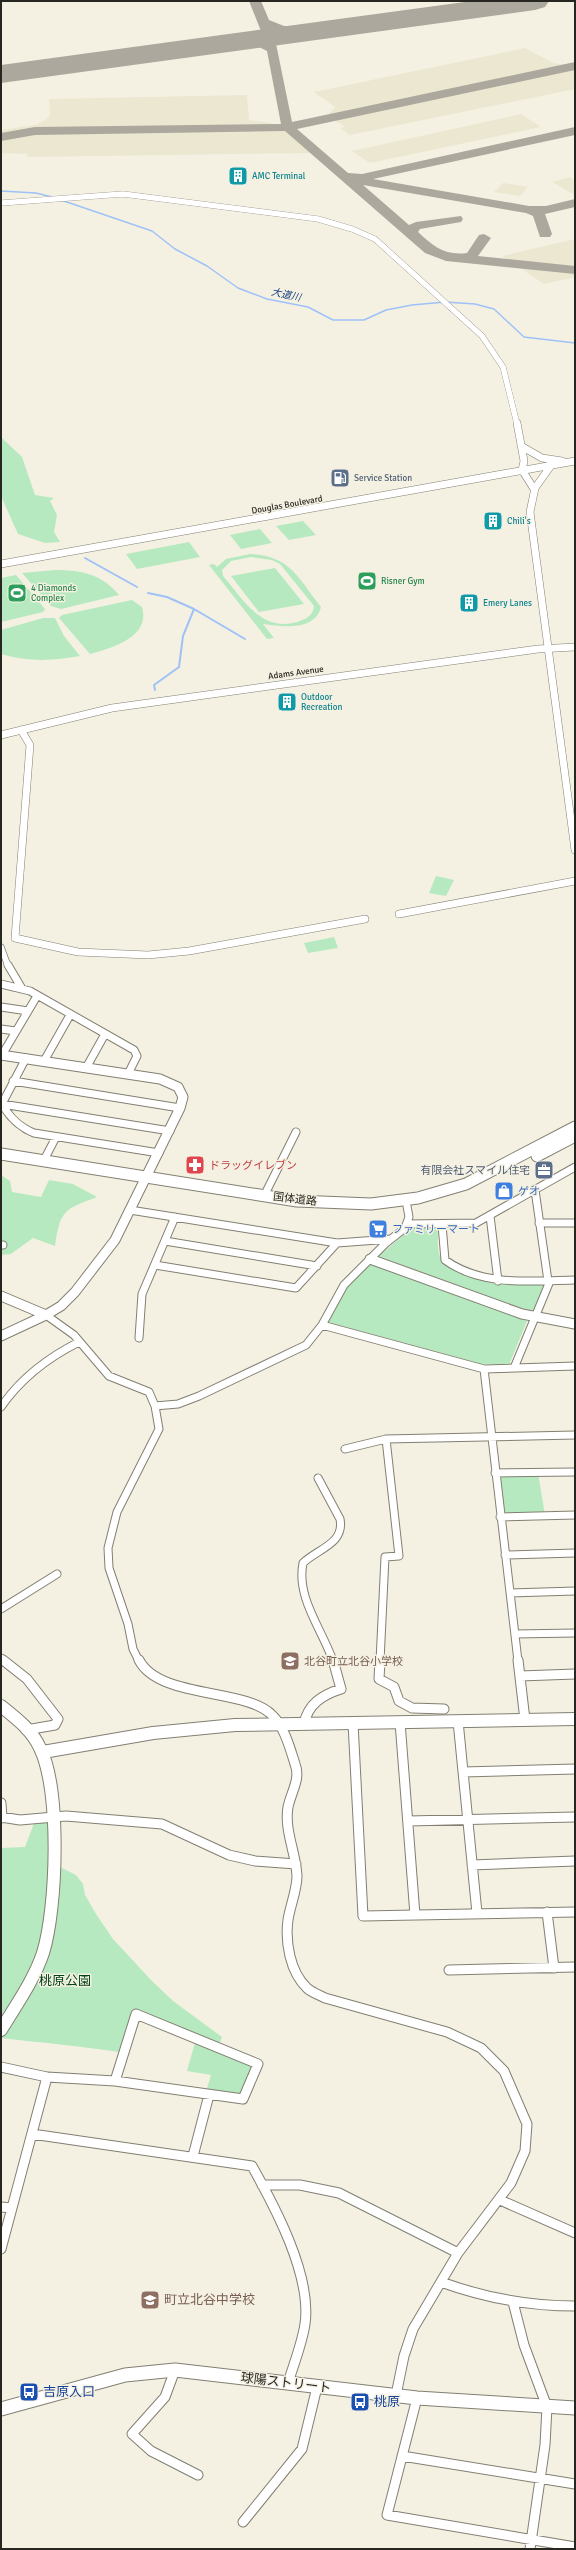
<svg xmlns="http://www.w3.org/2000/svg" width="576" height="2550" font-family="Signika,'Noto Sans JP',sans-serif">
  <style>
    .built { fill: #ece7d1 }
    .green { fill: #b6e9bf; fill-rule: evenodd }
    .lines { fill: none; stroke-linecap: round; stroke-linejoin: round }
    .stream-far1 { stroke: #9fc1f7; stroke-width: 1.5 }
    .stream { stroke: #9fc1f7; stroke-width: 2 }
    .taxiway { fill: #aca89d; fill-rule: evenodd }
    .runway { fill: #aca89d; fill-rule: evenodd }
    .minor-far2-casing { stroke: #827f72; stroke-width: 7 }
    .minor-far1-casing { stroke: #827f72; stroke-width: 9 }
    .minor-casing { stroke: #827f72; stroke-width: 11 }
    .tertiary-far3-casing { stroke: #827f72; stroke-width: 6 }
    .tertiary-far2-casing { stroke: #827f72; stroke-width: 8 }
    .tertiary-far1-casing { stroke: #827f72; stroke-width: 11 }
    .tertiary-casing { stroke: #827f72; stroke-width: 14 }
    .secondary-casing { stroke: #827f72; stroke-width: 15 }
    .primary-casing { stroke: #827f72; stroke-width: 13 }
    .minor-far2 { stroke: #fff; stroke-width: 5.5 }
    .minor-far1 { stroke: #fff; stroke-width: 7 }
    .minor { stroke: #fff; stroke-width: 9 }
    .tertiary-far3 { stroke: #fff; stroke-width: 5.5 }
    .tertiary-far2 { stroke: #fff; stroke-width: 7 }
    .tertiary-far1 { stroke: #fff; stroke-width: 9 }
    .tertiary { stroke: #fff; stroke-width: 12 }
    .secondary { stroke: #fff; stroke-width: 13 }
    .primary { stroke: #fff; stroke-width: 11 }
    .labels { text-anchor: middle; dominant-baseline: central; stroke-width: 3; stroke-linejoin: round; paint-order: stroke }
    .far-culture-label { font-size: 9px; fill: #0d838f; stroke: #f5f1e2; text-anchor: start }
    .far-service-label { font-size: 9px; fill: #4e5e75; stroke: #f5f1e2; text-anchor: start }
    .far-street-label { font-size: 9px; fill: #272621; stroke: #f5f1e2 }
    .far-leisure-label { font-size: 9px; fill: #27864d; stroke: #f5f1e2; text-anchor: start }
    .far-water-label { font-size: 10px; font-style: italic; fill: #1b4381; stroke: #f5f1e2 }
    .health-label { font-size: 11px; fill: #be3a42; stroke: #f5f1e2; text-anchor: start }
    .service-label { font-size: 11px; fill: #4e5e75; stroke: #f5f1e2; text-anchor: end }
    .shop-label { font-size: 11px; fill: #366cbe; stroke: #f5f1e2; text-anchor: start }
    .street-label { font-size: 11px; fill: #272621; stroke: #f5f1e2 }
    .education-label { font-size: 11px; fill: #785e54; stroke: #f5f1e2; text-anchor: start }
    .near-park-label { font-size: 13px; fill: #00431a; stroke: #f5f1e2 }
    .near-education-label { font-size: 13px; fill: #785e54; stroke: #f5f1e2; text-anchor: start }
    .near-street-label { font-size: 13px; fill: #272621; stroke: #f5f1e2 }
    .near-transit-label { font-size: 13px; fill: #164399; stroke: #f5f1e2; text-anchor: start }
  </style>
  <rect width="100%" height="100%" fill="#f5f1e2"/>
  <path class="built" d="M525 48 553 63 575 66V89L350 135 340 128 346 127 330 118 329 114 335 107 314 92Z
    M247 95 249 120 270 123 283 128 312 153 28 157 27 154 1 153V130L36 125 45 120 50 115 49 99Z
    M521 114 541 127 370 163 352 151Z
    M570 177 575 181V195L552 182Z
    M503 183 528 187 520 196 494 192Z
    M575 239V277L544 284 502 256Z"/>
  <path class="green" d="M1 437 22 457 35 495 54 498 50 501 57 515 54 532 60 542 45 543 18 534 1 496Z
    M303 521 316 535 289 540 276 526Z
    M260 529 272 543 241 549 230 535Z
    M189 542 200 557 137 569 126 554Z
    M250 554C291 556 298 578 321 607 315 631 283 627 263 624L274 638 267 639 209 565 214 564 217 567 226 559ZM251 557 272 560 280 564 314 606C313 615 308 618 300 621 262 634 245 601 223 576L222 570 231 561Z
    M275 568 304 604 259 612 231 576Z
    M55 570C81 570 102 574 119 595L61 609 51 606 22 573Z
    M16 575 45 609 43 612 1 622V578Z
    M132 600 142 607C151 637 112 648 90 654L59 618 62 615Z
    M43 618H55L64 636 80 656C53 661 28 662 1 654V630Z
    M436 876 454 880 446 896 429 893Z
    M334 937 338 948 308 953 304 943Z
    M1 1175 10 1181 12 1192 41 1197 49 1180 73 1184 97 1197C65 1209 60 1210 55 1246L33 1238 11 1254 1 1255Z
    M409 1226H438C438 1240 435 1259 448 1266L498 1284 545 1282 534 1310 530 1311 456 1286 379 1256 408 1231Z
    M370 1264 527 1321 509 1365 482 1364 327 1322 348 1285Z
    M495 1473H538L545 1515 500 1516Z
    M51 1817 52 1863 76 1875 83 1884 85 1895 96 1914 113 1939 151 1980 173 2001 222 2037 218 2048 258 2064 243 2099 205 2095 211 2075 187 2071 196 2039 136 2014 124 2053C83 2046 42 2043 1 2038V1848L25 1847 36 1818Z"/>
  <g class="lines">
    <path class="stream-far1" d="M1 191 36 193 52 197
      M61 200 152 231 175 249 207 266 238 288 267 299 308 307 333 320H364L386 310 412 305 445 302 475 304 494 309 524 337 575 343"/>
    <path class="stream" d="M85 558 137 587
      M148 593 167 597 194 609 183 636 179 667 154 685 155 690
      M194 609 245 639"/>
    <path class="taxiway" d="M249 1H261L269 20 284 26 316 28 322 31C317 38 281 33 273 29L292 122 575 62V70L297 129 348 173 362 174 575 127V135L373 179 529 206H546L575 199V207L545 214 552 234 550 237H540L533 216 526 213 363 185 409 225 416 222 461 216 463 219 461 222 420 229 418 232C433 246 445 256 467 253L479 235 484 234 491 238 478 256 575 266V274L446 261 425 253 285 131 35 135 1 141V133L35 127 281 124 267 51 257 46 235 43 233 41 239 37 265 41Z"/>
    <path class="runway" d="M472 1H549L545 7 535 10 1 83V65Z"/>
    <g class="minor-far2-casing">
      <path id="minor-far2" d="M1 947 8 966"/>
    </g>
    <g class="minor-far1-casing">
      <path id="minor-far1" d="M8 965 21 987
        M1 984 30 991 134 1050 137 1056 128 1074
        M1 1007 28 1011
        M1 1029 16 1031
        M2 1055 37 996
        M26 1058 2 1104C10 1118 19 1127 34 1133L159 1153
        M44 1061 70 1015
        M86 1068 105 1034
        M13 1081 180 1108
        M2 1104 170 1131
        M44 1160 56 1137
        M535 1190 548 1281
        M264 1196 296 1132
        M130 1210 337 1243 391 1239
        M490 1216 498 1281
        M539 1223H575
        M407 1224 476 1223 575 1167
        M442 1225 445 1260C482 1287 532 1281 575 1280
        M165 1241 317 1266
        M1 1245H3
        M155 1265 296 1288 337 1243
        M46 1315 74 1335 109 1376 149 1392 155 1406 159 1429 117 1512 108 1548 109 1568 128 1624 133 1649 139 1661
        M322 1325 484 1369 575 1366
        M139 1338 142 1294 175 1217
        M514 1368 550 1281
        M484 1369 518 1661
        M155 1406 178 1404 199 1396 306 1345 322 1325 344 1285 386 1243 405 1228 409 1217 407 1206
        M1 1407C21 1378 47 1358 79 1342
        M345 1449 386 1439 575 1435
        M495 1473 575 1472
        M318 1478 340 1519C345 1544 317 1549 303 1563 296 1598 322 1629 333 1661
        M500 1517 575 1515
        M505 1555 575 1553
        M510 1593 575 1591
        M1 1609 57 1574
        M515 1634 575 1633
        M1 1658 4 1661
        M380 1661 385 1557 399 1556 386 1439"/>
    </g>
    <g class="minor-casing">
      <path id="minor" d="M3 1660 27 1679 58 1719 55 1725 26 1730
        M139 1660C159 1699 246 1688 272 1715 284 1726 290 1748 295 1764 301 1779 291 1792 288 1807 284 1830 296 1853 297 1876 297 1890 290 1906 288 1920 285 1942 290 1972 307 1988 311 1992 319 1995 325 1998L447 2032 481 2048 504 2071 527 2124 525 2151 511 2183 458 2253 413 2329 404 2356 396 2395
        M380 1660 379 1679 394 1687 399 1701 412 1708 444 1709
        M518 1660 525 1720
        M520 1676 575 1674
        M458 1721 477 1913
        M400 1722 415 1915
        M353 1723 363 1916 575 1912
        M304 1724C308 1704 322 1695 341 1689L333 1660
        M463 1772 575 1769
        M1 1803 2 1818
        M1 1817 20 1820 66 1816 162 1824 229 1855 255 1861 296 1864
        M409 1821 575 1817
        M472 1865 575 1861
        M547 1912 554 1968
        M449 1970 575 1967
        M136 2014 258 2064 243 2099 115 2081Z
        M1 2067 47 2077 115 2081
        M32 2134 252 2166C275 2207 312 2276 305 2324 302 2344 294 2363 288 2383
        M193 2156 209 2095
        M262 2185H300L339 2193 458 2253
        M500 2200 575 2233
        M1 2207 12 2208
        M1 2249 47 2077
        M441 2282C485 2298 528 2306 575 2306
        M513 2302 524 2345 547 2407 545 2445 530 2549
        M175 2370 165 2397 132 2434 151 2451 198 2475
        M417 2398 387 2515 575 2547
        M402 2456 575 2484
        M243 2522 302 2449 317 2387"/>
    </g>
    <g class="tertiary-far3-casing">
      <path id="tertiary-far3" d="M1 203 123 194 318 219 352 229 375 239 482 336 503 367 517 424"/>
    </g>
    <g class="tertiary-far2-casing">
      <path id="tertiary-far2" d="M517 423 524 461 522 470 534 489
        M521 446 542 458 562 461
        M550 467 535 488 530 512 575 850
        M1 564 575 461
        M21 730 30 745 15 938 78 952 148 955 189 951 365 919
        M1 735 112 708 538 649 575 647
        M399 914 575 881"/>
    </g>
    <g class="tertiary-far1-casing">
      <path id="tertiary-far1" d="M1 1055 160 1079 178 1087 183 1097 180 1108 115 1240 75 1292 61 1306 46 1315 1 1336
        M370 1259 522 1314 575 1324
        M1 1296 46 1315"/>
    </g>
    <g class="tertiary-casing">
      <path id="tertiary" d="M1 1706C16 1718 32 1730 40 1748 61 1790 57 1908 43 1953 34 1980 16 2005 1 2030
        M43 1752 153 1733 235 1725 575 1719"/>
    </g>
    <g class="secondary-casing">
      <path id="secondary" d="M1 2409 125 2375 175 2370 417 2398 575 2408"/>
    </g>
    <g class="primary-casing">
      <path id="primary" d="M1 1154 297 1201 371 1204 418 1198 466 1184 575 1127
        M537 1156 575 1136"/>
    </g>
    <use href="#minor-far2" class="minor-far2"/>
    <use href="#minor-far1" class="minor-far1"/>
    <use href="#minor" class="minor"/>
    <use href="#tertiary-far3" class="tertiary-far3"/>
    <use href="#tertiary-far2" class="tertiary-far2"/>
    <use href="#tertiary-far1" class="tertiary-far1"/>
    <use href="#tertiary" class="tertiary"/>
    <use href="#secondary" class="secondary"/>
    <use href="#primary" class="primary"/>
  </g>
  <defs>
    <g id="building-square" transform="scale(1)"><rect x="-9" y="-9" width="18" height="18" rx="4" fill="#0f9aa8" stroke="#f5f1e2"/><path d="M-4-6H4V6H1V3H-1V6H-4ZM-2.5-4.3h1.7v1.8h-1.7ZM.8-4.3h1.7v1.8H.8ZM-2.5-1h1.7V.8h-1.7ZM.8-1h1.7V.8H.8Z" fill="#fff"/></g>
    <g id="fuel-square" transform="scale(1)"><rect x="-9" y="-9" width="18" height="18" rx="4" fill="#5c6f8a" stroke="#f5f1e2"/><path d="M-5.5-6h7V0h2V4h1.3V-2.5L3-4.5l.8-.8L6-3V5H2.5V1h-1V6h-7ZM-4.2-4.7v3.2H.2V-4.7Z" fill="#fff"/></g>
    <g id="stadium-square" transform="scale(1)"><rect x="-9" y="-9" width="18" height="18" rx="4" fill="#2e9e5b" stroke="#f5f1e2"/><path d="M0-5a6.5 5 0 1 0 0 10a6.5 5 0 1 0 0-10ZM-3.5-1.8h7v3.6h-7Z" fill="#fff"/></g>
    <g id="pharmacy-square" transform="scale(1)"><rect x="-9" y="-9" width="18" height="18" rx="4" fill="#e0444e" stroke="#f5f1e2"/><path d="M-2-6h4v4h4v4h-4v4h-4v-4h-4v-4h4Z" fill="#fff"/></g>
    <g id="office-square" transform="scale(1)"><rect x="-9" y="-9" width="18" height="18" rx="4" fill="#5c6f8a" stroke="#f5f1e2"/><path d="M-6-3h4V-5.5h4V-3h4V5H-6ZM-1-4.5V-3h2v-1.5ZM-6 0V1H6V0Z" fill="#fff"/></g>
    <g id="shop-square" transform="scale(1)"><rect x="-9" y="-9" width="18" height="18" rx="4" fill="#3f7fe0" stroke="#f5f1e2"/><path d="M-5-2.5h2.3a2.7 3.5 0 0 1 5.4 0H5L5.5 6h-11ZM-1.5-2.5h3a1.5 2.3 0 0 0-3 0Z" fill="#fff"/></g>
    <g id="supermarket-square" transform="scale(1)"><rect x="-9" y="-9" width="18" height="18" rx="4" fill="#3f7fe0" stroke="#f5f1e2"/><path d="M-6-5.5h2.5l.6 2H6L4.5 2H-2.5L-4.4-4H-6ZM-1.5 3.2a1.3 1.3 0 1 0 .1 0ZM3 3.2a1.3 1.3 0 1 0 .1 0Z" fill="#fff"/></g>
    <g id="school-square" transform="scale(1)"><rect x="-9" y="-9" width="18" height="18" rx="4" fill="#8d6e63" stroke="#f5f1e2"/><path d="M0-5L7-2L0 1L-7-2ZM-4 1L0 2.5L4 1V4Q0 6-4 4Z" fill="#fff"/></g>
    <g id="bus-square" transform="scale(1)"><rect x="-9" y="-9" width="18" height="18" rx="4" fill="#1a4fb4" stroke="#f5f1e2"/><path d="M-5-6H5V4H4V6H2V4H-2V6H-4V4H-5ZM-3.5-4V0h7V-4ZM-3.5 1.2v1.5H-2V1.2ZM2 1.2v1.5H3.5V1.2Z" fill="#fff"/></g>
  </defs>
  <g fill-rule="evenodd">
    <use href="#building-square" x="238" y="176"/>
    <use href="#fuel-square" x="340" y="478"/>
    <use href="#building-square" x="493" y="521"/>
    <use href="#stadium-square" x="367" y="581"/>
    <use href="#stadium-square" x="17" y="593"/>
    <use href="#building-square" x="469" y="603"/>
    <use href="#building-square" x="287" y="702"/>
    <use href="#pharmacy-square" x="195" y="1165"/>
    <use href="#office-square" x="544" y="1170"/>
    <use href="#shop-square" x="504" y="1191"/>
    <use href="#supermarket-square" x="378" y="1229"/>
    <use href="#school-square" x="290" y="1661"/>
    <use href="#school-square" x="150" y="2300"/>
    <use href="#bus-square" x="29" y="2392"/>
    <use href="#bus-square" x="360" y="2402"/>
  </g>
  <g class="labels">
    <g class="far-culture-label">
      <text x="252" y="176">AMC Terminal</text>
      <text x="507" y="521">Chili's</text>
      <text x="483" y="603">Emery Lanes</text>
      <text x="301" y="697">Outdoor<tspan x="301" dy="10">Recreation</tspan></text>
    </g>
    <g class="far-service-label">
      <text x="354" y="478">Service Station</text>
    </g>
    <g class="far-street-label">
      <text transform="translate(287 505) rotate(-10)">Douglas Boulevard</text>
      <text transform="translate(296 673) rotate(-8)">Adams Avenue</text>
    </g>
    <g class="far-leisure-label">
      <text x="381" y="581">Risner Gym</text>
      <text x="31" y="588">4 Diamonds<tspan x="31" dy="10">Complex</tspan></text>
    </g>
    <g class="far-water-label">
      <text transform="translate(286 295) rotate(12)">大道川</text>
    </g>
    <g class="health-label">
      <text x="209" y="1165">ドラッグイレブン</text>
    </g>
    <g class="service-label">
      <text x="530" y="1170">有限会社スマイル住宅</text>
    </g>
    <g class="shop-label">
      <text x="518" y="1191">ゲオ</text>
      <text x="392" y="1229">ファミリーマート</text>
    </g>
    <g class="street-label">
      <text transform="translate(295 1199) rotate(7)">国体道路</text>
    </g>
    <g class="education-label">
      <text x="304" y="1661">北谷町立北谷小学校</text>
    </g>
    <g class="near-park-label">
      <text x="65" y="1981">桃原公園</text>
    </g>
    <g class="near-education-label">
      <text x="164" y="2300">町立北谷中学校</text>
    </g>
    <g class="near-street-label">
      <text transform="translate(286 2383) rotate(7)">球陽ストリート</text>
    </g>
    <g class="near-transit-label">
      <text x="43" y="2392">吉原入口</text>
      <text x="374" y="2402">桃原</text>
    </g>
  </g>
  <rect width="576" height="2550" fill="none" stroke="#272621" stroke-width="4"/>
</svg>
